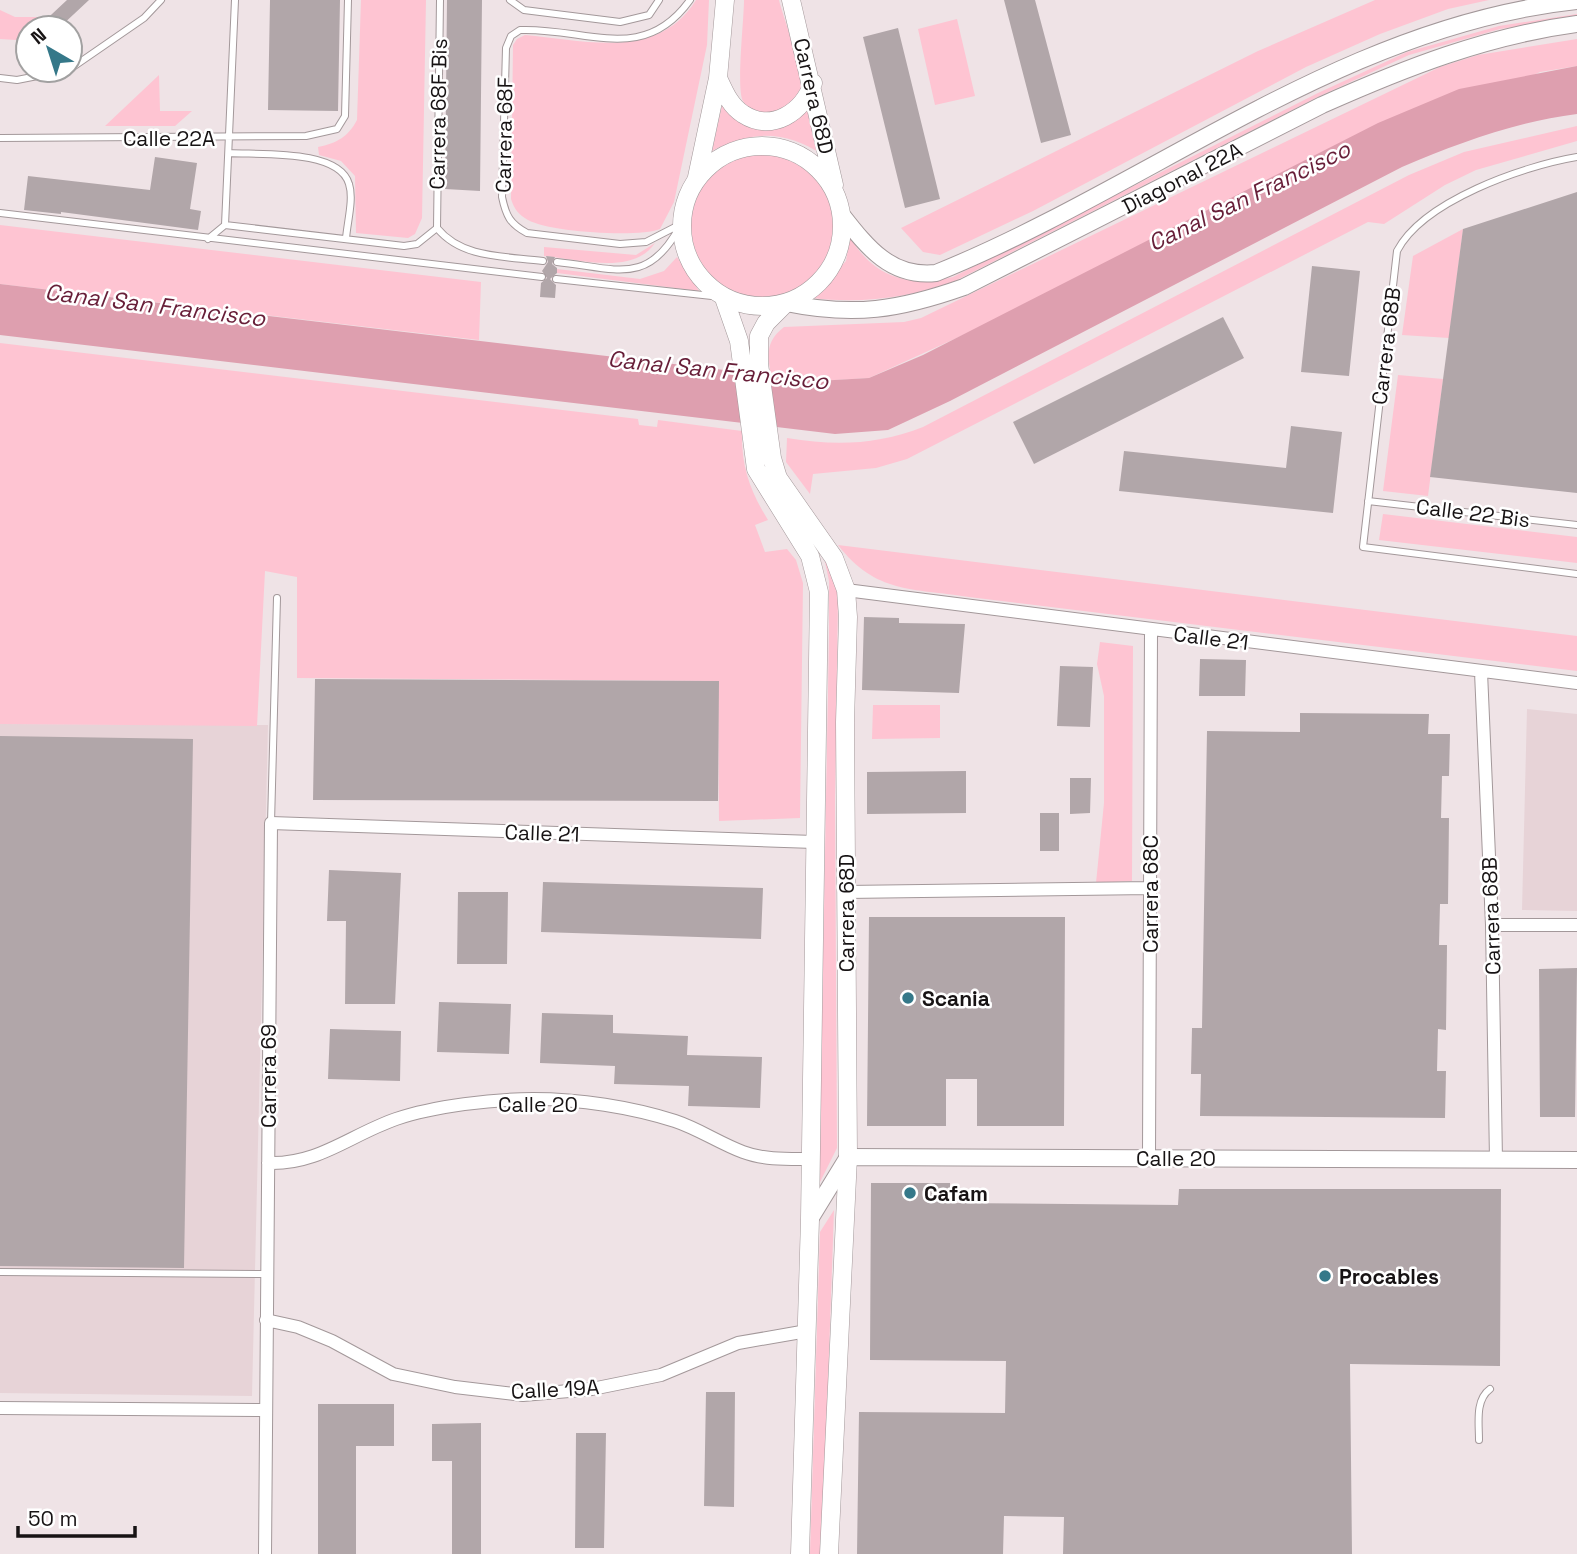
<svg xmlns="http://www.w3.org/2000/svg" width="1577" height="1554" font-family="'Space Grotesk',sans-serif">
  <style>
    .built { fill: #e7d3d7 }
    .green { fill: #fec4d2 }
    .water { fill: #de9faf }
    .building { fill: #b1a6a9 }
    .lines { fill: none; stroke-linecap: round; stroke-linejoin: round }
    .service-casing { stroke: #a3989a; stroke-width: 8 }
    .minor-casing { stroke: #a3989a; stroke-width: 14 }
    .tertiary-casing { stroke: #a3989a; stroke-width: 18 }
    .secondary-casing { stroke: #a3989a; stroke-width: 19 }
    .service { stroke: #fff; stroke-width: 6 }
    .minor { stroke: #fff; stroke-width: 12 }
    .tertiary { stroke: #fff; stroke-width: 16 }
    .secondary { stroke: #fff; stroke-width: 18 }
    .poi-dot { fill: #357889; stroke: #fff; stroke-width: 2.5 }
    .labels { text-anchor: middle; dominant-baseline: central; stroke-width: 5; stroke-linejoin: round; paint-order: stroke }
    .street-label { font-size: 21px; fill: #171314; stroke: #fff }
    .poi-label { font-size: 21px; font-weight: bold; fill: #171314; stroke: #fff; text-anchor: start }
    .water-label { font-size: 23px; font-style: italic; fill: #671e38; stroke: #fff }
  </style>
  <rect width="100%" height="100%" fill="#efe3e6"/>
  <path class="built" d="M1527 709 1577 714V911L1522 910Z
    M0 724 268 725 252 1396 0 1393Z"/>
  <path class="green" d="M361 0H426L422 218 415 234 408 238 356 233 355 176 341 161 319 155 318 147C337 143 348 137 357 120Z
    M696 0H709L707 45 674 202 660 229C638 238 549 232 528 220 519 215 514 209 511 199L513 45 517 39 525 35C585 40 657 62 696 0Z
    M744 0H779C784 21 811 87 796 102 789 108 774 112 766 117 757 112 748 110 743 101 736 89 744 20 744 0Z
    M1375 0H1489L1448 9 1380 34 1306 67 1033 211 940 255 923 252 901 228 1258 51Z
    M0 10 15 17H41L16 40 0 39Z
    M1577 14V17L1500 29 1409 55 1320 96 955 281C908 298 861 304 812 298L846 261 850 237C873 277 909 288 953 277L1318 93 1407 52 1499 26Z
    M957 19 975 96 935 105 918 29Z
    M1577 39V66L1540 72 869 378 818 381 771 375C767 354 766 341 784 327L904 322 921 318 1440 67 1478 55Z
    M159 75 160 111H192L175 126H105Z
    M723 101C751 137 783 142 809 101L823 155C785 130 753 130 712 151Z
    M1577 126V141L1476 170 1445 185 1384 224 1368 222 907 459 876 468 813 474 810 494 786 462 787 438C836 446 876 445 923 427L1409 175 1464 152Z
    M691 226a71 71 0 1 1 142 0a71 71 0 1 1-142 0Z
    M0 225 481 282 479 340 0 284Z
    M1463 229 1449 338 1402 335 1413 256Z
    M655 243C633 276 578 259 544 256V247L636 255Z
    M677 257 699 291 557 273V269L640 279 664 271Z
    M0 343 638 419 639 425 657 427 658 420 742 431C741 466 750 491 768 520L755 525 765 552 787 549 796 560 803 583 800 818 719 821 718 681 297 678V577L265 571 257 726 0 724Z
    M1398 375 1443 379 1428 496 1383 491Z
    M1383 514 1577 537V563L1379 540Z
    M838 545 1577 636V671L969 597C912 588 876 594 838 545Z
    M824 557 835 576 838 597 835 803 837 1148 819 1184 829 636V581Z
    M1100 642 1133 646 1132 881 1096 883 1104 803V696L1097 664Z
    M873 705H940V738L872 739Z
    M834 1210 822 1554H810L820 1232Z"/>
  <path class="water" d="M1577 66V114C1515 122 1459 143 1402 167L950 401 888 430 835 434 0 335V284L817 381 869 378 923 355 1378 123 1459 89Z"/>
  <path class="building" d="M67 0H89L59 28H37Z
    M270 0H340L338 111 268 110Z
    M447 0H482L480 191 445 189Z
    M1004 0H1035L1071 135 1041 143Z
    M898 28 940 199 905 208 863 37Z
    M155 157 197 163 190 209 201 211 198 230 61 212V214L24 210 28 176 150 190Z
    M1577 192V493L1430 477 1463 229Z
    M546 256 555 257 552 264 557 268V273L550 279 556 285 555 298 540 297 541 283 547 278 542 271 548 262Z
    M1312 266 1360 271 1349 376 1301 372Z
    M1223 317 1244 358 1034 464 1013 422Z
    M1291 426 1342 432 1333 513 1119 491 1124 451 1286 468Z
    M864 617 899 618V623L965 624 959 693 862 690Z
    M1200 659 1246 660 1245 696H1199Z
    M1060 666 1093 667 1090 727 1057 726Z
    M315 679 719 681 718 801 313 800Z
    M1300 713 1429 714 1428 734H1450L1449 776H1442L1441 818H1449L1448 904H1440L1439 945H1447L1446 1030 1438 1029 1437 1071H1446L1445 1118 1200 1116 1201 1074H1191L1192 1028H1202L1207 731 1300 732Z
    M0 736 193 739 184 1268 0 1266Z
    M966 771V813L867 814V772Z
    M1070 778H1091L1090 813 1070 814Z
    M1040 813H1059V851H1040Z
    M329 870 401 873 395 1004H345L346 921H327Z
    M543 882 763 888 761 939 541 932Z
    M458 892H508L507 964H457Z
    M869 917H1065L1064 1126H977V1079H946V1126H867Z
    M1577 968 1575 1117H1540L1539 969Z
    M439 1002 511 1004 509 1054 437 1052Z
    M542 1013 613 1015V1033L688 1036 687 1055 762 1057 760 1108 688 1106 689 1086 614 1084 615 1066 540 1063Z
    M330 1029 401 1031 400 1081 328 1079Z
    M871 1183H950V1203L1178 1205 1179 1189H1501L1500 1366 1350 1364 1352 1554H1063L1064 1517 1004 1516 1003 1554H857L859 1412 1005 1413 1006 1361 870 1360Z
    M706 1392H735L734 1507 704 1506Z
    M318 1404H394V1446H356V1554H318Z
    M481 1423V1554H452V1461H432V1424Z
    M576 1433H606L604 1548H575Z"/>
  <g class="lines">
    <g class="service-casing">
      <path id="service" d="M510 0 524 10 620 22 649 15 659 0
        M70 69 144 18 161 0
        M0 78 17 80 68 70
        M0 138 306 136 337 129 345 116 348 0
        M229 153C260 155 339 149 349 184 354 199 347 223 346 239
        M1577 157C1523 166 1423 201 1397 251L1363 547 1577 574
        M0 213 542 277
        M681 224 646 242 620 244 527 233C510 224 506 216 502 197L506 48 511 36 520 30C585 27 643 66 690 0
        M225 225 404 246 417 244 437 228
        M437 228 440 0
        M437 228C462 259 506 256 543 261
        M208 239 225 225 235 0
        M557 262C615 268 648 287 680 226
        M556 279 721 297
        M1368 501 1577 525
        M271 823 277 598
        M0 1272 266 1274
        M1479 1440C1479 1423 1475 1400 1490 1389"/>
    </g>
    <g class="minor-casing">
      <path id="minor" d="M846 590 1577 683
        M1481 672 1492 925 1496 1160
        M846 892 1150 888
        M1492 925H1577
        M1149 1158 1151 630
        M268 1163C318 1165 350 1135 396 1119 434 1106 494 1099 533 1099 579 1099 631 1107 675 1121 699 1129 719 1143 743 1152 764 1160 788 1159 811 1159
        M266 1320 298 1327 332 1341 393 1374 455 1387 523 1395 592 1389 661 1375 738 1343 807 1331
        M0 1408 265 1410
        M265 1554 271 823 814 842"/>
    </g>
    <g class="tertiary-casing">
      <path id="tertiary" d="M842 215C867 247 891 278 936 273 1149 187 1343 25 1577 1
        M786 303C854 317 899 310 964 287L1322 105C1405 68 1486 36 1577 24
        M810 1219 848 1157 1577 1160"/>
    </g>
    <g class="secondary-casing">
      <path id="secondary" d="M791 0 834 185
        M718 78C724 91 730 106 743 114 772 133 803 112 813 83
        M682 226a80 80 0 1 1 160 0a80 80 0 1 1-160 0Z
        M697 177 718 78 725 0
        M724 298 739 341 756 469 810 556 819 592 810 1219 800 1554
        M786 303 766 323 759 336V364L772 458 778 478 834 558 846 590 848 617 845 722 848 1157 829 1554"/>
    </g>
    <use href="#service" class="service"/>
    <use href="#minor" class="minor"/>
    <use href="#tertiary" class="tertiary"/>
    <use href="#secondary" class="secondary"/>
  </g>
  <g class="poi-dot">
    <circle cx="908" cy="998" r="7"/>
    <circle cx="910" cy="1193" r="7"/>
    <circle cx="1325" cy="1276" r="7"/>
  </g>
  <g class="labels">
    <g class="street-label">
      <text transform="translate(814 96) rotate(77)">Carrera 68D</text>
      <text transform="translate(438 114) rotate(-89)">Carrera 68F Bis</text>
      <text transform="translate(504 135) rotate(-89)">Carrera 68F</text>
      <text x="169" y="138">Calle 22A</text>
      <text transform="translate(1182 178) rotate(-27)">Diagonal 22A</text>
      <text transform="translate(1386 346) rotate(-83)">Carrera 68B</text>
      <text transform="translate(1473 513) rotate(7)">Calle 22 Bis</text>
      <text transform="translate(1211 638) rotate(7)">Calle 21</text>
      <text transform="translate(542 833) rotate(2)">Calle 21</text>
      <text transform="translate(1150 894) rotate(-90)">Carrera 68C</text>
      <text transform="translate(846 913) rotate(-90)">Carrera 68D</text>
      <text transform="translate(1491 916) rotate(-92)">Carrera 68B</text>
      <text transform="translate(268 1076) rotate(-90)">Carrera 69</text>
      <text x="538" y="1104">Calle 20</text>
      <text x="1176" y="1158">Calle 20</text>
      <text transform="translate(555 1389) rotate(-3)">Calle 19A</text>
    </g>
    <g class="poi-label">
      <text x="922" y="998">Scania</text>
      <text x="924" y="1193">Cafam</text>
      <text x="1339" y="1276">Procables</text>
    </g>
    <g class="water-label">
      <text transform="translate(1249 196) rotate(-26)">Canal San Francisco</text>
      <text transform="translate(155 305) rotate(7)">Canal San Francisco</text>
      <text transform="translate(718 370) rotate(6)">Canal San Francisco</text>
    </g>
  </g>
  <g transform="translate(49 49) rotate(321)"><circle r="33" fill="#ffffff" stroke="#a2a1a1" stroke-width="2"/>
  <path d="M0-5L12 26L0 18L-12 26Z" fill="#357889"/>
  <text y="-10" font-size="19" font-weight="bold" text-anchor="middle" fill="#171314">N</text>
  </g>
  <path d="M18 1526v10h117v-10" fill="none" stroke="#171314" stroke-width="3.5"/>
  <text x="28" y="1526" font-size="21" fill="#171314" stroke="#ffffff" stroke-width="5" paint-order="stroke">50 m</text>
</svg>
